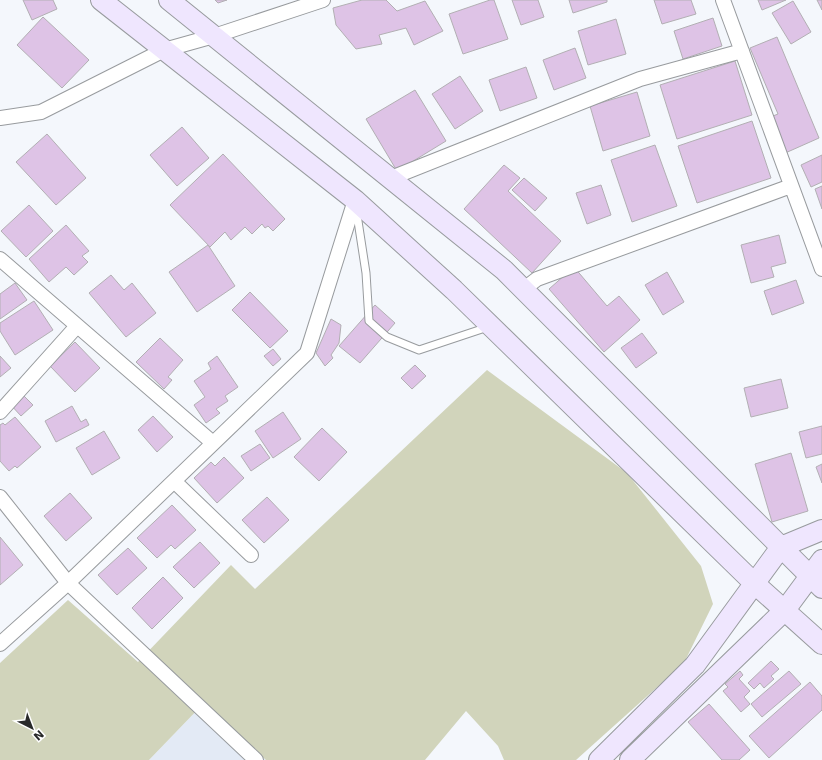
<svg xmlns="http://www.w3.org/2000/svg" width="822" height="760" font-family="'DejaVu Sans',sans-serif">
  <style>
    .built { fill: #e3eaf5 }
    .green { fill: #d1d4bb }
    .building { fill: #dec3e6; stroke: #b2afb3 }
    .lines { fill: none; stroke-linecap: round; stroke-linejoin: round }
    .lane-casing { stroke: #989b9e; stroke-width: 9 }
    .street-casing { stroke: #989b9e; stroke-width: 16 }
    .secondary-casing { stroke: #989b9e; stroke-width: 22 }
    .lane { stroke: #fff; stroke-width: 7 }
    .street { stroke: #fff; stroke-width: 14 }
    .secondary { stroke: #efe6fe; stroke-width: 20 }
  </style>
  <rect width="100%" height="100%" fill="#f4f7fc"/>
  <path class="built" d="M203 704 266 760H149Z"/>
  <path class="green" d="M487 370 627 473 701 566 713 604 684 663 576 760H504L498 746 466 711 425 760H266L203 704 149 760H0V663L68 600 138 662 231 565 255 589Z"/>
  <path class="building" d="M23 0H53L57 9 32 20Z
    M215 0H227L218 3Z
    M362 0H386L397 11 425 1 443 31 414 45 406 28 379 35 382 44 356 49 336 25 333 8Z
    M490 0H494L508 39 463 54 449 14Z
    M512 0H538L544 17 521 25Z
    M569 0H607V2L573 13Z
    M654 0H691L696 14 662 24Z
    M758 0H786L762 10Z
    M817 0H822V10Z
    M793 1 811 32 791 44 772 13Z
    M43 17 89 60 62 88 17 45Z
    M713 18 722 46 683 59 674 31Z
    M616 19 626 54 588 65 578 31Z
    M777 37 819 138 783 154 768 118 778 114 750 48Z
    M575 48 586 78 554 90 543 60Z
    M735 61 752 115 677 139 660 85Z
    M526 67 537 98 500 111 489 80Z
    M460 76 483 111 455 129 432 94Z
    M415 90 446 141 397 171 366 119Z
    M637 92 650 136 603 151 590 106Z
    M752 121 771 178 697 203 678 146Z
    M182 127 209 158 177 186 150 155Z
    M47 134 86 178 56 205 16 162Z
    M655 145 677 206 632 222 611 160Z
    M223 154 285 219 273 231 268 226 265 228 262 224 252 234 245 227 231 240 225 232 210 247 170 205Z
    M822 155V182L811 187 801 165Z
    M504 165 520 178 508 191 561 241 532 273 464 209Z
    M524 178 547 198 535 211 512 190Z
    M601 185 611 215 587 224 576 193Z
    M822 186V209L815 189Z
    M29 205 53 231 26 257 1 231Z
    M66 225 89 251 82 256 88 262 74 275 66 267 49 282 29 259Z
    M779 235 786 263 771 267 774 277 751 283 741 245Z
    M208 245 235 286 197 312 169 272Z
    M574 267 607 306 619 296 640 320 604 352 549 289Z
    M667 272 684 302 663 315 645 285Z
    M111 275 124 290 132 283 156 313 126 337 89 293Z
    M796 280 804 303 772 315 764 291Z
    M15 283 27 300 0 319V294Z
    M250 292 288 331 270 348 232 310Z
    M34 301 53 330 15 355 0 331V323Z
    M375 305 395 323 360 363 339 346Z
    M331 319 341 325 339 343 331 355 333 358 325 366 316 353Z
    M642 333 657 353 636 368 621 348Z
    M160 338 183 360 168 377 172 380 164 389 136 362Z
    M75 342 100 368 75 392 50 366Z
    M273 349 281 359 273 366 264 356Z
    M0 356 11 368 0 377Z
    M217 356 238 387 225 396 228 401 216 409 220 413 206 423 194 405 205 397 194 381 211 369 208 363Z
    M415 365 426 376 412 389 401 378Z
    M781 379 788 408 751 417 744 388Z
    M22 394 33 405 21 416 10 404Z
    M72 406 81 422 86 419 89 425 56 442 45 421Z
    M283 412 301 439 273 458 255 431Z
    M153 416 173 437 157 452 138 430Z
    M15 417 41 447 17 468 15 466 9 471 0 461V425L3 423 5 425Z
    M822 426V454L806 458 799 432Z
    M322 428 347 452 319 481 294 457Z
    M104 431 120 458 92 475 76 448Z
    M260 444 270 458 251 471 241 456Z
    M791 453 808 511 772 522 755 464Z
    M224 457 244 478 217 503 194 478 211 462 215 466Z
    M822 464V483L816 467Z
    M70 493 92 518 66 541 44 516Z
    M267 497 289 520 264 543 242 520Z
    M172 505 196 530 175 549 171 545 157 558 137 538Z
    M0 537 23 565 0 585Z
    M200 542 220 563 194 588 173 567Z
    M128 548 147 568 117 595 98 575Z
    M163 577 183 598 152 629 132 608Z
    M771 661 779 669 771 676 774 679 764 688 760 683 754 689 748 683Z
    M740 671 743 675 739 679 750 691 744 697 750 704 741 712 723 691 728 687 725 684Z
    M789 671 801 684 762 717 751 704Z
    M810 682 822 696V710L769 758 749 736Z
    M709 704 750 750 739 760H722L688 722Z"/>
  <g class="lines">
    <g class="lane-casing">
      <path id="lane" d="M356 208 366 273 369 321 387 337 419 350 488 327"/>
    </g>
    <g class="street-casing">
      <path id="street" d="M723 0 822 269
        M0 118 41 112 164 50 214 36 323 0
        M391 178 640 79 742 51
        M0 259 213 443
        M524 289 537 279 791 186
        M0 412 77 326
        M174 481 251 555
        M0 497 68 583 256 760
        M0 644 68 583 307 353 355 200"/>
    </g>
    <g class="secondary-casing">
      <path id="secondary" d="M101 0 355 200 454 290 754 583 822 644
        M169 0 504 270 822 588
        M599 760 695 665 781 547 822 530
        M630 760 785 610 822 560"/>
    </g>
    <use href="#lane" class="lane"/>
    <use href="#street" class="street"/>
    <use href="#secondary" class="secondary"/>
  </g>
  <g transform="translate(32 728) rotate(138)" stroke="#ffffff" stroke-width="3" paint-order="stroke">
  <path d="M0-3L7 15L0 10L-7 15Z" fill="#28292a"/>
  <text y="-6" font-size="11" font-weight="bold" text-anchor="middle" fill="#28292a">N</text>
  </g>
</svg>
